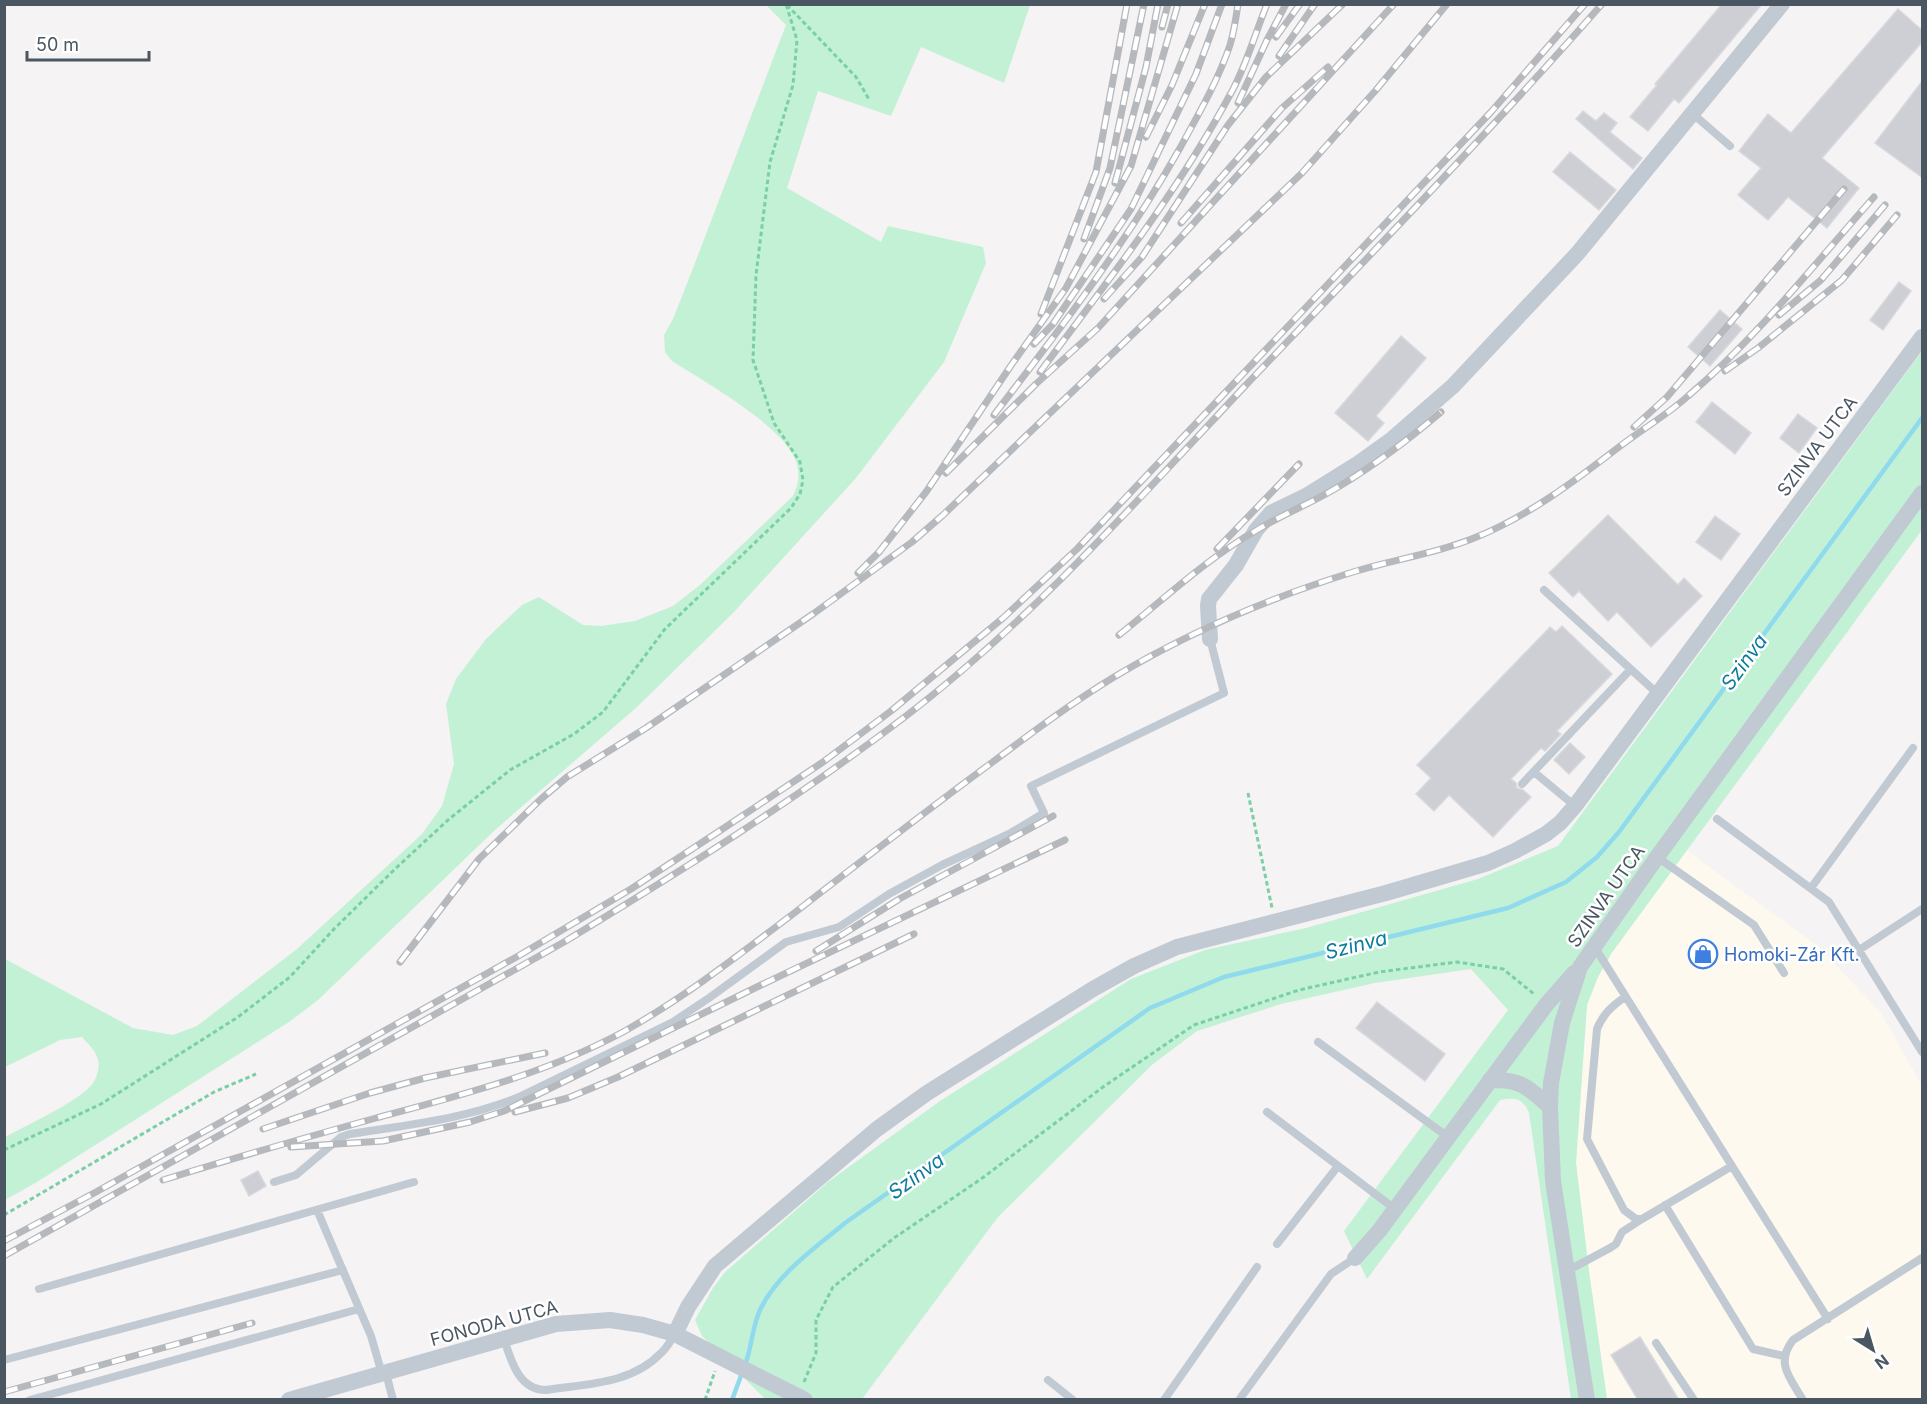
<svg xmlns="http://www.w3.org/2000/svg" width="1927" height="1404" font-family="Inter,sans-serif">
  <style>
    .commercial { fill: #fdf9ef }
    .green { fill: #c3f1d5 }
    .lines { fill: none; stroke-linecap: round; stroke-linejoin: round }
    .stream { stroke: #90daee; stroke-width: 4.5 }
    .building { fill: #cdcfd5; stroke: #d7d9de; stroke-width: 1.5 }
    .path { stroke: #7ad0a6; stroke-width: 3; stroke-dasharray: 4.5 3; stroke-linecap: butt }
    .lane { stroke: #c1cad2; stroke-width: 8 }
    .street { stroke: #c1cad2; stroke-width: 16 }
    .rail-casing { stroke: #b5b8bd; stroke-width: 7 }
    .rail { stroke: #fff; stroke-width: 4.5; stroke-dasharray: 14; stroke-linecap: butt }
    .labels { text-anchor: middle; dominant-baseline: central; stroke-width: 5; stroke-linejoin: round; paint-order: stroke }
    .street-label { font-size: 18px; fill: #4a5661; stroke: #fff }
    .shop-label { font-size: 18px; fill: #366cbe; stroke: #fff; text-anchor: start }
    .water-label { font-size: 20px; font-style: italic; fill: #0c7c9b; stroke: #fff }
  </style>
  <rect width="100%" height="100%" fill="#f5f3f3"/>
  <path class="commercial" d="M1686 850 1819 947 1881 1013 1922 1086V1399H1607L1589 1271 1576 1163 1587 1005 1598 977 1611 954Z"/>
  <path class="green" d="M766 5H1030L1004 83 921 47 891 116 818 91 787 188 881 242 888 226 983 247 986 263 944 362 856 478 733 613 637 707 496 829 318 1000 289 1022 37 1182 5 1200V1137C25 1126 82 1100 93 1083 97 1077 100 1067 98 1060 96 1051 88 1044 82 1037L60 1040 5 1067V959L133 1028 173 1035 197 1026 297 949 422 834 442 806 454 764 446 704 456 679 486 639 522 605 539 597 583 625 601 626 635 621 673 606 700 585 793 496C798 486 800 475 797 464 788 428 703 381 672 361L665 352 664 335 673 319 690 276 786 25Z
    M1922 351V530L1611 954 1598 977 1587 1005 1576 1163 1589 1271 1607 1399H1571L1529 1113C1523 1098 1515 1097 1500 1100L1367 1279 1344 1231 1508 1010 1471 969 1375 983 1281 1004 1197 1031 1153 1064 998 1217 862 1399H765L702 1336 695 1320 713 1288 725 1272 828 1182 940 1101 1131 979 1205 950 1306 928 1478 879 1558 846Z"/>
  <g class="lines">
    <path class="stream" d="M745 1365C752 1347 752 1327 760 1310 777 1274 815 1248 845 1223L1150 1008 1224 977 1508 908 1566 882 1597 857 1619 832 1922 418
      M732 1400 742 1373"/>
  </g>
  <path class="building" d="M1722 4H1762L1679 103 1674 99 1648 131 1630 117 1657 85 1655 84Z
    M1898 9 1923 31V41L1822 158 1859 188 1827 228 1788 197 1768 220 1738 195 1761 168 1739 151 1768 114 1791 133Z
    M1923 80V178L1875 143Z
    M1583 111 1596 121 1604 113 1617 123 1610 132 1642 158 1633 169 1576 119Z
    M1570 152 1616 190 1599 210 1553 172Z
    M1899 282 1911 291 1883 330 1870 320Z
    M1720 310 1742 329 1710 366 1688 347Z
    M1401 336 1426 358 1376 416 1384 423 1368 441 1335 413Z
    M1712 402 1751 433 1735 454 1696 422Z
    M1798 414 1817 428 1799 453 1780 438Z
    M1608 515 1678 585 1684 578 1702 596 1651 647 1617 612 1608 621 1579 591 1573 597 1549 573Z
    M1715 516 1740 534 1721 560 1696 542Z
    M1562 626 1612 674 1557 731 1561 734 1545 751 1541 748 1511 779 1516 783 1517 788 1523 790 1531 797 1493 837 1449 795 1434 811 1416 794 1431 778 1417 765 1550 627 1556 632Z
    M1570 743 1585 757 1569 774 1554 760Z
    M1377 1002 1445 1054 1425 1081 1356 1028Z
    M258 1171 266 1186 249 1196 241 1180Z
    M1640 1337 1679 1400H1638L1611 1355Z"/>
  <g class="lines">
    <path class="path" d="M787 5 856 77 870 101
      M1248 793 1272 908
      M4 1150 101 1104 238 1017 290 977 334 929 395 869 448 820 510 770 574 734 603 712 665 629 791 508 800 494 803 480 800 462 774 423 753 360 756 275 770 162 793 85 797 40 786 4
      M4 1215 214 1092 256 1074
      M804 1382 816 1353V1320L833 1287 894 1238 981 1179 1103 1087 1194 1025 1299 990 1379 972 1457 962 1503 969 1534 994
      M705 1400 715 1371"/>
    <path class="lane" d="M1693 114 1730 146
      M1544 590 1658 694
      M1534 772 1575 806
      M1522 784 1630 670
      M1717 819 1829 902 1922 1052
      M1657 857 1754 925 1784 973
      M1811 888 1913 748
      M1594 946 1828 1319
      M1859 950 1922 909
      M1625 997C1612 1006 1603 1014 1597 1029L1587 1139 1624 1210 1636 1219H1642L1732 1166
      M1318 1042 1448 1137
      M1267 1112 1395 1209
      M274 1182 296 1175 341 1137 350 1134C407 1125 466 1119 519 1097L673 1022 709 998 786 942 839 927 889 894 942 865 1009 834 1044 813 1031 786 1224 693 1210 639
      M1665 1205 1753 1349 1784 1356
      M317 1210 371 1336 382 1374
      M1277 1244 1338 1166
      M1567 1271 1610 1248 1616 1244 1622 1232 1642 1219
      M39 1289 414 1182
      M504 1339C511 1361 519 1390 546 1390 586 1384 632 1384 661 1353 667 1348 671 1340 675 1334
      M1656 1343 1694 1400
      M4 1360 343 1270
      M386 1373 393 1400
      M1048 1380 1073 1400
      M30 1400 359 1309
      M1164 1400 1257 1267
      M1239 1400 1331 1274 1355 1258
      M1803 1400C1790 1378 1775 1363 1793 1340L1922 1258"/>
    <path class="street" d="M1210 639 1208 606 1209 599 1236 565 1256 530 1271 513 1306 496 1359 463 1391 440 1453 386 1577 254 1782 4
      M1490 1080C1521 1079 1528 1087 1550 1107
      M1355 1258 1379 1231 1546 1005 1574 973
      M675 1334 688 1307 715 1266 877 1129 927 1093 1093 989 1134 966 1177 947 1386 893 1488 863 1515 851 1546 834 1560 823 1575 806 1922 337
      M289 1400 556 1324 610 1320 643 1325 675 1334 805 1400
      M1587 1400 1553 1181 1550 1107 1551 1083 1562 1023 1580 967 1657 857 1922 493"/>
    <g class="rail-casing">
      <path id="rail" d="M1162 27 1168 4
        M1276 37 1300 4
        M1279 56 1315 4
        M1238 103 1267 40 1286 4
        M1146 137 1172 85 1205 4
        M1115 183 1146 67 1158 4
        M1181 223 1282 108 1328 67
        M1084 239 1110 168 1144 4
        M1104 299 1142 257 1228 125 1266 77 1343 4
        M1041 314 1096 172 1127 4
        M1779 315 1821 280 1885 205
        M1034 344 1053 324 1131 209 1196 74 1222 4
        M1725 371 1758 348 1842 280 1897 215
        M1040 372C1107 282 1177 193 1231 93 1246 66 1255 34 1267 4
        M994 415C1060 329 1127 242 1180 148 1198 115 1218 81 1230 45 1234 32 1236 18 1238 4
        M1634 427 1667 397 1844 189
        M946 473 1037 383 1098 328 1394 4
        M1217 549 1299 464
        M858 573 879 552 926 492 1012 364 1066 288 1131 166 1178 4
        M1119 635C1164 599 1206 559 1257 530 1283 514 1312 503 1338 487 1375 465 1408 440 1441 412
        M816 951 901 898 1053 816
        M400 962 479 859 541 799 567 777 646 728 813 614 912 542 943 515 1302 173 1376 90 1447 4
        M515 1112 568 1098 618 1077 914 934
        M263 1129 370 1093 425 1078 545 1053
        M291 1147 383 1141 470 1122 504 1111 761 985 1065 840
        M163 1180C233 1158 304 1138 376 1118 461 1095 545 1074 623 1032 682 999 735 958 789 917 855 866 922 814 990 764 1030 734 1070 704 1114 677 1189 632 1269 598 1353 572 1395 559 1439 553 1479 536 1529 515 1572 483 1615 450 1639 431 1666 416 1688 396 1757 337 1814 265 1874 197
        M4 1241 96 1192 520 955 631 889 721 830 823 762 891 711 1003 618 1077 549 1491 112 1585 4
        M4 1256 564 942C681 871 797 799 906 716 1031 620 1137 501 1245 386 1365 260 1487 135 1602 4
        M4 1392 252 1323"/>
    </g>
    <use href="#rail" class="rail"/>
  </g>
  <defs>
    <g id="shop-ring" transform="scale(1.5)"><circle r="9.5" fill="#fff" stroke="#3f7fe0" stroke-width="1.5"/><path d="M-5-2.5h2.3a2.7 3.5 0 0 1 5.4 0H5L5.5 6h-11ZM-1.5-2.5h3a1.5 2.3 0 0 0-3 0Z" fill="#3f7fe0"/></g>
  </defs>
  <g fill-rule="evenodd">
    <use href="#shop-ring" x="1703" y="954"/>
  </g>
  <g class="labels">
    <g class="street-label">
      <text transform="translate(1817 446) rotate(-53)">SZINVA UTCA</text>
      <text transform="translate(1606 896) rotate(-55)">SZINVA UTCA</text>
      <text transform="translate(494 1323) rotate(-15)">FONODA UTCA</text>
    </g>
    <g class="shop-label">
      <text x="1724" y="954">Homoki-Zár Kft.</text>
    </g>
    <g class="water-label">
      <text transform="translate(1744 662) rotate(-54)">Szinva</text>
      <text transform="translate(1356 945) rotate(-14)">Szinva</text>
      <text transform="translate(916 1176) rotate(-36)">Szinva</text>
    </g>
  </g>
  <rect width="1927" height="1404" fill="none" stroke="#4a5661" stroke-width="12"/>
  <g transform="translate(1873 1350) rotate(143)" stroke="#ffffff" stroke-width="4.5" paint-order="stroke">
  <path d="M0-4.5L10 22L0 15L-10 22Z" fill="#4a5661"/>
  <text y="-9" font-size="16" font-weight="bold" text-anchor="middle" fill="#4a5661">N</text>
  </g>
  <path d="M27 51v9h122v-9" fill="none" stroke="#4a5661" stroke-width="3"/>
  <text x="36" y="51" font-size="18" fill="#4a5661" stroke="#ffffff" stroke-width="4.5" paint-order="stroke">50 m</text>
</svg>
